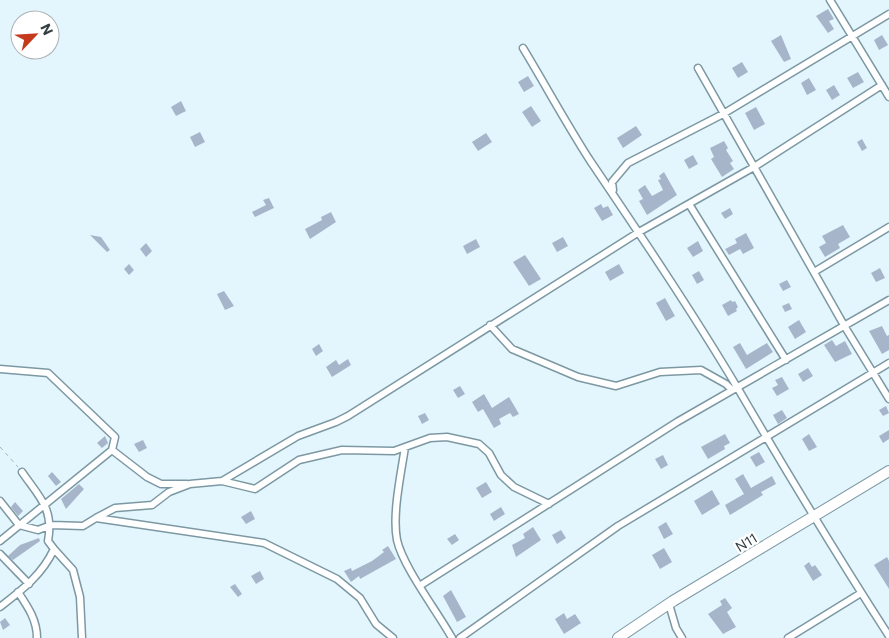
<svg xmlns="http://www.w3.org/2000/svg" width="889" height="638" font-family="Commissioner,sans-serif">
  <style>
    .building { fill: #a7b5cb }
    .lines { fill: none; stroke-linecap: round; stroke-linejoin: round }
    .street-casing { stroke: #7c98a3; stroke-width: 9 }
    .primary-casing { stroke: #7c98a3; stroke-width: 12 }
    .path { stroke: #a4b4ba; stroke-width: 1; stroke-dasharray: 4 4; stroke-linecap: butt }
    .street { stroke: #fff; stroke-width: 6 }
    .primary { stroke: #fff; stroke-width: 10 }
    .labels { text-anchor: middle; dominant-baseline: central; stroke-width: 4.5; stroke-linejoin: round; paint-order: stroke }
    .street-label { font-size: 14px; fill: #323e42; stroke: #fff }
  </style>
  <rect width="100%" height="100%" fill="#e4f6fd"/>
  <path class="building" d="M828 9 834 19 829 21 834 29 828 33 816 16Z
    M781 35 791 59 784 62 771 41Z
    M882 35 888 45 879 50 874 40Z
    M742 62 748 72 738 78 732 68Z
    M858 72 864 82 853 88 847 78Z
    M528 76 534 86 524 92 518 82Z
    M809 78 816 90 807 95 801 83Z
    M834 85 840 95 832 100 826 90Z
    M181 101 186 111 176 116 171 107Z
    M531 106 541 121 532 127 522 112Z
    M756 107 765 124 754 130 745 113Z
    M636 126 642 135 623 148 617 138Z
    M200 132 205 142 195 147 190 137Z
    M486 133 492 142 478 151 472 142Z
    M862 139 867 148 862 151 857 142Z
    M724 141 728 148 726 150 733 161 730 163 734 169 722 177 711 159 714 157 710 148Z
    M693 155 698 164 689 169 684 160Z
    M664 172 677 195 647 215 639 201 643 199 638 190 645 185 652 196 663 190 658 180 661 179 659 176Z
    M269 198 274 208 255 217 252 212 266 205 263 200Z
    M601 204 603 208 608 206 613 215 602 221 594 208Z
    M730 208 733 214 725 219 721 213Z
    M331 212 336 222 310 239 305 229 322 220 321 217Z
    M843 225 850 237 838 244 840 248 825 257 819 247 826 243 822 236Z
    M746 233 754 248 743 254 740 249 729 255 725 249 737 243 735 239Z
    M90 235 101 237 110 250 107 252Z
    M563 237 568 246 557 252 552 243Z
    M476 239 480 247 467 254 463 246Z
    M698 241 703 251 693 257 687 248Z
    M146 243 152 251 146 257 140 249Z
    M525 255 541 279 529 286 513 262Z
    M129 264 134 270 129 275 124 269Z
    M619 264 624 273 610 281 605 272Z
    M880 268 885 278 876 282 871 273Z
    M699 271 704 280 697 284 692 275Z
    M787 280 791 287 783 291 779 284Z
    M224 291 234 306 225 310 217 294Z
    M665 298 675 316 666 321 656 303Z
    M731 300 732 302 735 301 738 307 736 309 737 311 728 316 722 305Z
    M789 303 792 309 785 312 782 306Z
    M799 320 806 332 795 339 788 327Z
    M882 326 887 336 889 335V350L882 354 869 331Z
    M832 340 836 346 845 341 852 354 835 362 824 345Z
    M740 343 747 355 767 343 773 352 746 369 733 347Z
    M319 344 323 351 316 356 312 349Z
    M348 359 351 365 332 377 326 367 336 360 339 365Z
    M808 368 813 376 803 382 798 374Z
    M782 377 789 389 777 396 772 388 778 385 775 380Z
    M460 386 465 394 458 398 453 390Z
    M484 394 492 408 509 397 519 414 513 417 510 413 499 419 501 424 494 428 483 409 478 412 472 402Z
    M886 406 889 413 883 416 879 410Z
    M782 410 787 418 778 424 773 415Z
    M425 413 429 420 422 424 418 416Z
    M889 430V439L883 443 879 436Z
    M725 434 730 443 724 446 725 449 708 459 701 447Z
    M809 434 817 447 809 451 802 439Z
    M105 436 108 443 102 448 97 443Z
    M143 440 147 448 139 452 134 444Z
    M759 452 765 462 756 467 750 457Z
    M663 455 668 465 661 469 655 459Z
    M52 472 61 482 56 486 48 476Z
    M743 474 751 488 772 476 776 484 761 492 763 495 730 515 725 505 744 494 735 479Z
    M486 482 492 492 482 498 476 488Z
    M79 484 84 489 66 509 61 499Z
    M712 490 720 504 702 515 694 501Z
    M15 502 23 511 18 516 11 507Z
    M501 507 505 514 494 521 490 514Z
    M251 511 255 519 246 524 241 517Z
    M666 522 673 534 664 539 658 527Z
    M533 527 541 540 516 557 512 545 525 538 523 534Z
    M561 530 566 538 557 544 552 535Z
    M455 534 459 540 452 545 447 539Z
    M39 538 40 541 13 560 8 556 20 545Z
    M388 546 396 559 360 579 359 576 351 582 344 571 351 568 352 571 372 561 384 552 382 550Z
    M664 548 672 562 660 569 652 555Z
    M887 557 889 561V589L874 565Z
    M809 562 812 567 815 565 822 575 813 581 804 566Z
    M260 571 264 579 256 584 251 576Z
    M235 584 242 594 238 597 230 587Z
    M451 590 466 617 457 622 443 596Z
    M725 598 732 608 727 612 736 627 723 634 708 614 722 605 720 601Z
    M564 613 567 619 575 614 581 623 564 634 555 619Z
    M5 618 10 625 3 630 0 622Z"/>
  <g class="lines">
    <g class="street-casing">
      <path id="street" d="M830 0 889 97
        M523 48C546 86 567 125 591 162 641 236 691 310 737 387 786 471 836 554 889 636
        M698 68 845 327 889 399
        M613 190 612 182 628 163 723 114 889 14
        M689 204 786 360
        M814 272 889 227
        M490 325 512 349 578 377 616 386 660 372 701 370 726 384 732 390
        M0 369 48 373 115 437 112 450 0 541
        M405 447C401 474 392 514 397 540 403 567 437 611 452 638
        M112 450 147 477 161 484H187
        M222 481 298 436 336 422 348 416 639 232 754 167 882 85
        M0 501 19 525 38 530 51 525 83 526 96 518 264 543 337 579 360 598 376 624 393 638
        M96 518 115 508 152 505 169 492 190 484 222 481 255 489 299 460 342 450 394 451 430 438 447 437 479 444 489 453 501 475 514 487 549 504
        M54 549 73 570 80 597 82 638
        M0 554 29 584
        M421 585 677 422 889 300
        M18 592C28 607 37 620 37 638
        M669 604 676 628 682 638
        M0 607C22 590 42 575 54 549L48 541C54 508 39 497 22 472
        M460 638 618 526 889 363
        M788 638 861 593"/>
    </g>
    <g class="primary-casing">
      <path id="primary" d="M618 638 673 601 889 471"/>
    </g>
    <path class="path" d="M0 447 18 467"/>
    <use href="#street" class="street"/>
    <use href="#primary" class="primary"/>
  </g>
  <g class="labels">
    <g class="street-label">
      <text transform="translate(746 542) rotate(-31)">N11</text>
    </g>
  </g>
  <g transform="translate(35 35) rotate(65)"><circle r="24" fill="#ffffff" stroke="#adb2b3"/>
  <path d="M0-4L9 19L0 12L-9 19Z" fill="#c53a1d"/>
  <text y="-8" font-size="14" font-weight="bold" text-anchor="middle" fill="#323e42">N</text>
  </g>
</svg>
